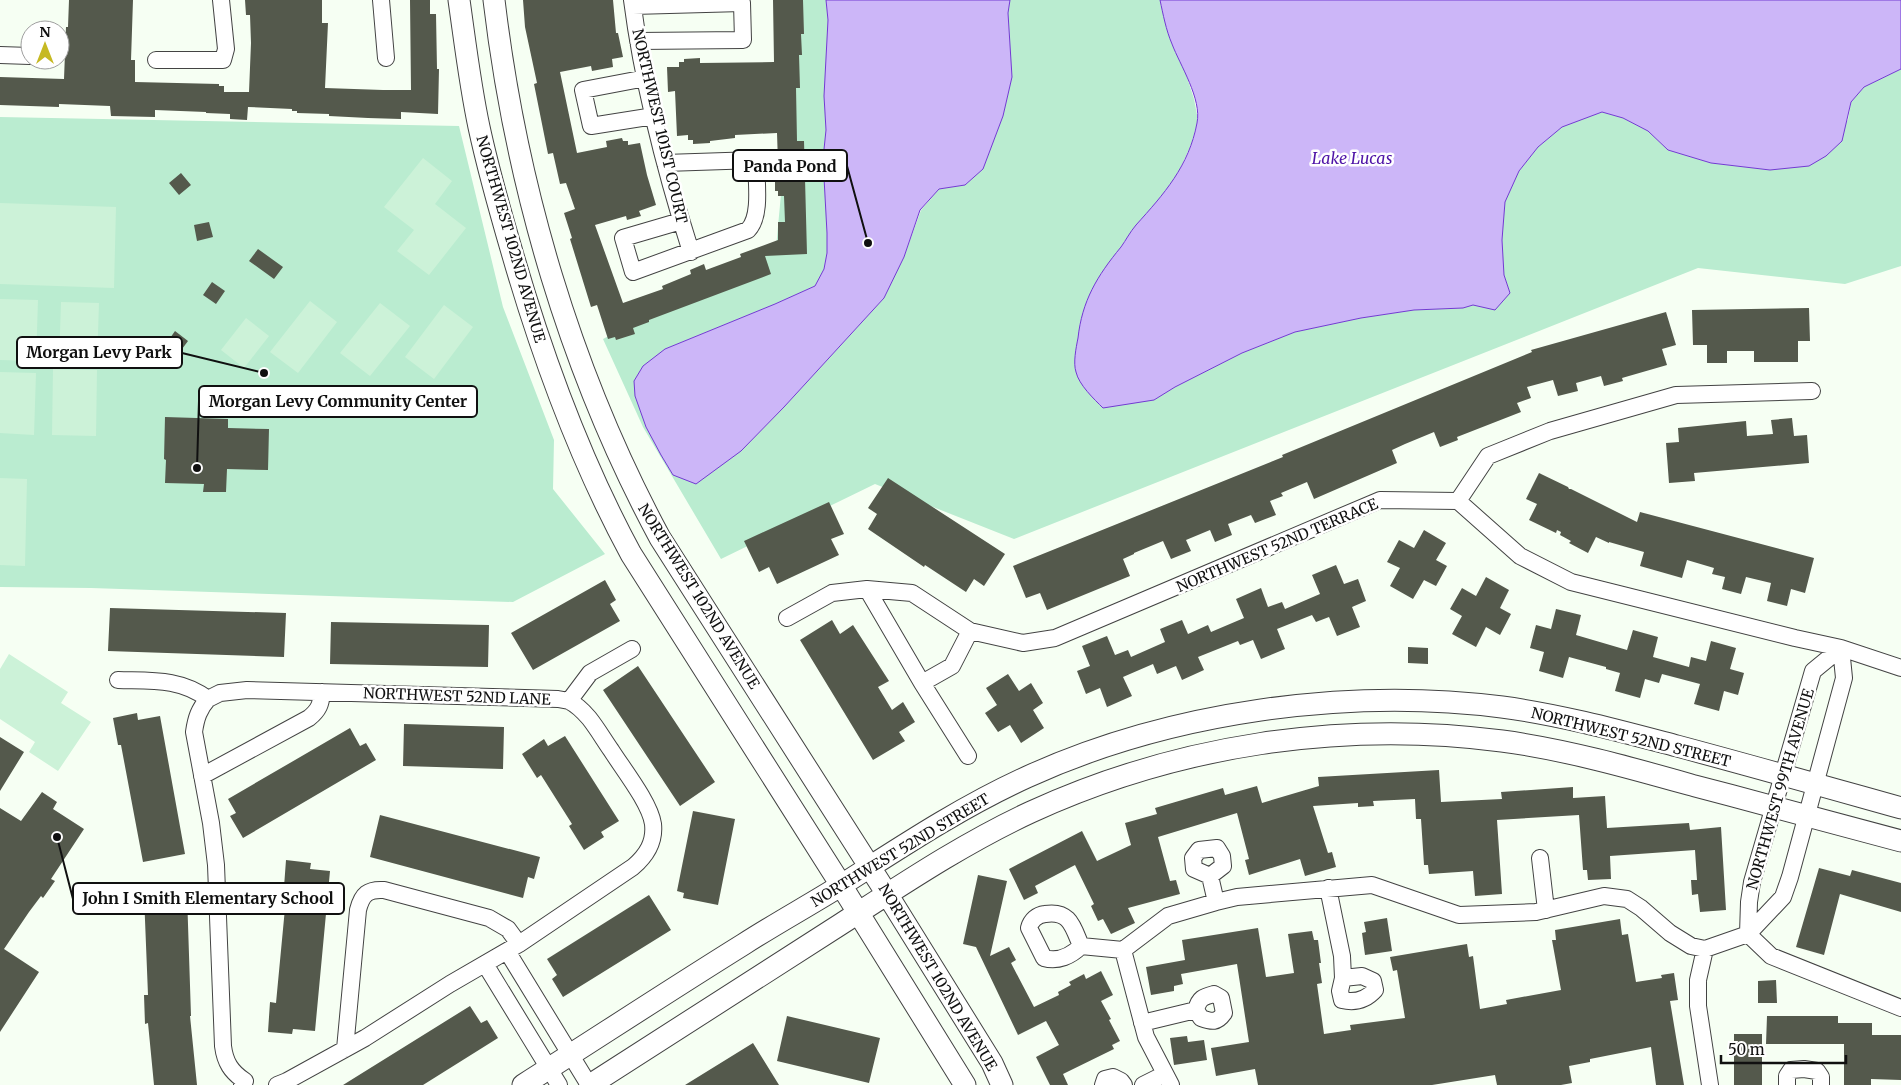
<svg xmlns="http://www.w3.org/2000/svg" width="1901" height="1085" font-family="Merriweather,serif">
  <style>
    .green { fill: #baecd0 }
    .pitch { fill: #ccf2d8 }
    .water { fill: #ccb6f8; stroke: #723ad2 }
    .building { fill: #54594c }
    .lines { fill: none; stroke-linecap: round; stroke-linejoin: round }
    .minor-casing { stroke: #434343; stroke-width: 18 }
    .tertiary-casing { stroke: #434343; stroke-width: 23 }
    .minor { stroke: #fff; stroke-width: 16 }
    .tertiary { stroke: #fff; stroke-width: 21 }
    .labels { text-anchor: middle; dominant-baseline: central; stroke-width: 5; stroke-linejoin: round; paint-order: stroke }
    .street-label { font-size: 15px; fill: #101010; stroke: #fff }
    .water-label { font-size: 16px; font-style: italic; fill: #4f14a7; stroke: #fff }
    .leader { fill: none; stroke: #101010; stroke-width: 2 }
    .callout-dot { fill: #101010; stroke: #fff; stroke-width: 2 }
    .callout { fill: #fff; stroke: #101010; stroke-width: 2 }
    .callout-label { font-size: 16px; text-anchor: middle; font-weight: bold; fill: #101010 }
  </style>
  <rect width="100%" height="100%" fill="#f6fff3"/>
  <path class="green" d="M799 0H826L828 20 824 96 826 130 823 159 827 233V253L824 269 815 286 775 304 665 349 646 427 673 475 741 451 784 407 884 298 904 257 921 210 939 189 965 185 983 169 1003 116 1012 77 1008 13 1010 0H1160L1172 44 1185 71 1194 99 1198 120 1191 145 1178 173 1165 193 1135 227 1122 245 1080 322 1076 372 1154 400 1175 387 1242 353 1295 332 1361 318 1414 310 1463 308 1510 293 1504 275 1502 240 1505 201 1519 171 1538 147 1562 127 1602 112 1623 118 1648 131 1668 150 1711 163 1770 170 1848 120 1851 102 1864 87 1901 69V266L1845 284 1698 268 1014 539 875 484 721 559 643 427 603 339 776 248Z
    M0 117 459 126 503 307 554 440 553 489 605 554 513 602 91 588 0 587Z"/>
  <path class="pitch" d="M423 158 452 181 435 204 466 228 429 275 397 251 414 230 384 207Z
    M0 203 116 207 114 288 0 284Z
    M0 299 38 300 36 361 0 360Z
    M310 301 337 322 298 373 270 352Z
    M61 302 99 303 97 363H59Z
    M380 303 410 326 370 376 340 353Z
    M444 305 473 327 434 379 405 357Z
    M246 318 269 336 244 368 221 350Z
    M53 369 97 370 96 436 52 435Z
    M0 372 36 373 34 435 0 433Z
    M0 478 27 479 25 566 0 565Z
    M9 654 68 692 61 703 91 722 58 771 29 752 35 742 0 719V669Z"/>
  <path class="water" d="M826 0H1010L1008 13 1012 77 1003 116 983 169 965 185 939 189 920 210 904 257 884 298 784 407 741 451 696 484 673 475 661 455 646 427 635 396 634 381 643 366 665 349 775 304 815 286 824 269 827 253V233L823 159 826 130 824 96 828 20Z
    M1160 0H1901V69L1864 87 1851 102 1842 141 1826 156 1809 166 1770 170 1711 163 1668 150 1648 131 1623 118 1602 112 1562 127 1538 147 1519 171 1505 202 1502 240 1504 275 1510 293 1495 310 1473 305 1463 308 1414 310 1361 318 1295 332 1242 353 1175 387 1154 400 1103 408C1094 399 1079 385 1076 372 1073 363 1076 348 1078 338 1082 301 1097 276 1121 247 1126 240 1130 232 1136 225 1164 194 1189 166 1197 123 1202 99 1180 65 1172 44 1166 30 1163 14 1160 0Z"/>
  <path class="building" d="M69 0H133L131 60H135V82L219 84V86H224V92H249L251 43 250 15H246L245 0H322V23H328L325 88 383 90H411L410 0H430V14H436L437 69H439L438 114 401 112V119L368 118 329 116V114L297 113V111H292V109L248 107 247 120 230 119V114L206 113V112L155 110V117L111 116 110 106 59 104V107L0 105V77L64 79 66 27H68Z
    M523 0H613L616 33H618L623 57 612 59 613 67 592 71 591 66 560 72 577 153 607 147 606 141 622 138 623 141H628V145L640 143 647 175 656 205 639 211 641 216 627 220 626 216 595 225 623 303 663 289 662 286 691 274 690 270 704 264 706 270 741 257 740 254 778 240V222H785L784 196H778V191H775V163H778L777 133 735 135V138L710 141V143L693 144V140H688V135L677 136 675 91 668 92 667 67H679V62H684V59L700 58V63L774 62 773 0H803L804 34H801L802 55H799L800 88H796L797 141H804L807 254 765 256 771 274 649 320V322L633 328 635 334 616 340 615 337 608 339 597 305 591 307 570 239 572 238 564 213 575 209 566 183 560 184 553 153 548 154 534 84 537 83 525 27Z
    M181 173 191 185 179 195 169 183Z
    M209 222 213 237 197 241 194 225Z
    M258 249 283 267 274 279 249 261Z
    M212 282 225 291 216 304 203 295Z
    M1809 308 1810 341H1798V362H1754V351H1727V363H1707V345H1693L1692 310Z
    M1666 312 1676 345 1662 349 1667 365 1622 378 1623 381 1604 386 1601 376 1576 383 1578 391 1558 396 1553 380 1527 387 1531 398 1517 403 1521 412 1457 437 1458 440 1440 447 1434 432 1405 444 1392 450 1397 463 1314 499 1307 482 1281 493 1283 496 1270 501 1276 515 1255 523 1251 515 1228 524 1232 535 1215 542 1210 530 1186 540 1191 551 1171 559 1163 541 1134 553V554L1123 559 1130 576 1047 610 1040 593 1026 598 1013 566 1283 457 1282 455 1532 352 1531 350Z
    M175 331 188 341 179 353 166 344Z
    M165 417 228 419V428L269 429 268 470 227 469 226 492H203L204 484 165 483 166 460 164 459Z
    M1792 418 1794 436 1807 435 1809 463 1694 473 1695 481 1669 483 1666 443 1679 442 1678 428 1746 421 1747 436 1773 434 1771 420Z
    M1539 473 1568 487 1569 489H1571L1637 522 1640 512 1814 558 1805 593 1791 589 1787 606 1767 601 1771 583 1746 577 1741 594 1722 589 1725 577 1712 574 1714 568 1687 560 1682 578 1640 566 1644 552 1609 542V543L1596 537 1588 553 1569 543 1571 541 1560 535 1561 532 1557 530 1556 533 1529 520 1537 504 1526 499Z
    M888 478 1005 554 984 586 974 579 966 592 925 565 924 567 868 529 877 514 868 508Z
    M829 502 844 534 831 539 839 555 777 584 769 567 759 572 744 541Z
    M1424 530 1446 543 1436 560 1447 566 1436 586 1424 580 1413 599 1390 586 1400 568 1387 562 1399 540 1414 548Z
    M1336 565 1344 584 1358 579 1366 601 1352 607 1360 627 1337 636 1329 617 1316 622 1312 615 1277 629 1285 649 1261 659 1253 640 1240 645 1238 641 1198 657 1204 670 1182 680 1176 666 1157 674 1153 664 1123 677 1132 696 1107 707 1100 688 1086 694 1077 671 1090 666 1082 646 1107 636 1115 655 1128 650 1131 657 1165 642 1160 629 1182 620 1188 634 1208 625 1211 632 1244 618 1236 599 1261 588 1268 607 1282 602 1285 609 1320 594 1312 575Z
    M1486 577 1509 590 1500 608 1511 614 1500 635 1486 627 1476 647 1452 634 1462 616 1450 609 1462 588 1476 596Z
    M605 580 616 600 610 604 620 621 533 670 511 633Z
    M110 608 286 613 284 657 108 651Z
    M1556 609 1581 615 1576 635 1627 650 1633 630 1658 637 1653 657 1689 667 1691 657 1706 661 1711 641 1736 648 1730 669 1744 673 1738 695 1724 691 1719 711 1694 704 1700 684 1662 674 1659 683 1645 679 1640 698 1615 691 1620 673 1606 669V667L1569 657 1563 678 1539 671 1544 652 1530 648 1536 625 1551 629Z
    M832 620 840 634 853 625 889 681 878 687 892 710 903 702 915 722 899 732 905 741 873 760 800 640Z
    M331 622 489 625 488 667 330 664Z
    M1408 647 1428 648V664L1408 663Z
    M638 666 715 782 680 806 603 690Z
    M1008 674 1019 691 1031 683 1043 703 1033 710 1044 728 1021 743 1010 725 998 732 985 713 997 705 986 688Z
    M137 713 138 720 160 716 185 854 143 862 121 745H118L113 718Z
    M404 724 504 727 503 769 403 766Z
    M350 728 360 746 366 743 376 760 243 838 230 816 236 813 228 799Z
    M565 736 619 821 601 832 604 837 584 850 569 826 572 824 541 775 537 778 522 754 544 739 548 746Z
    M0 737 24 752 0 791Z
    M1439 770 1441 802 1502 799 1501 792 1573 787V798L1605 796 1607 828 1689 823 1690 830 1721 827 1726 910 1700 912 1698 894 1692 895 1691 880H1697L1695 850 1610 856 1611 879 1588 880 1587 870H1583L1579 815 1497 820 1502 894 1475 896 1473 871 1429 874 1428 865H1424L1421 819H1416L1415 799 1373 801 1374 806 1358 807V803L1313 806 1328 853 1332 852 1336 867 1305 876 1300 859 1249 875 1245 860 1249 859 1237 813 1158 837 1170 881 1176 880 1180 894 1128 908 1135 923 1111 934 1103 919 1098 921 1091 906 1094 904 1075 865 1035 886 1038 893 1024 900 1009 869 1082 831 1097 861 1131 845 1125 823 1157 814 1155 808 1223 788 1225 795 1257 786 1262 803 1319 786 1318 777Z
    M42 792 57 802 53 809 84 829 51 879 55 881 43 898 41 896 29 912 4 949 39 972 0 1032V808L21 821Z
    M693 811 735 819 718 905 683 898 684 893 677 891Z
    M380 815 540 857 534 879 528 877 523 898 370 857Z
    M286 860 311 863 310 869 330 871 315 1031 293 1029 292 1034 268 1032 270 1002 276 1003 287 887H284Z
    M1819 868 1850 876 1852 870 1901 883V912L1840 894 1824 955 1796 947Z
    M978 875 1007 881 990 956 1009 947 1016 960 1011 963 1034 1007 1059 995 1058 992 1071 985 1069 982 1084 974 1086 979 1101 971 1113 995 1101 1001 1111 1019 1109 1020 1120 1041 1112 1045 1114 1049 1063 1074 1068 1085H1050L1036 1057 1059 1045 1046 1021 1018 1035 976 947 963 944Z
    M187 894 191 1016H190L197 1085H154L148 1023 145 1024 144 995H148L144 895Z
    M649 895 671 930 563 997 552 979 557 975 547 959Z
    M1387 918 1392 951 1365 955 1362 933 1366 932 1364 922Z
    M1620 919 1622 935 1628 934 1636 982 1662 978 1661 975 1674 973 1678 1000 1670 1001 1684 1085H1656L1651 1047 1590 1059V1062L1569 1066 1572 1083 1561 1085H1497L1495 1075 1432 1085H1258L1255 1069 1216 1076 1211 1048 1249 1042 1237 964 1181 974 1183 984 1174 986V991L1151 995 1146 967 1185 960 1182 940 1258 928 1266 977 1294 973 1288 934 1312 931 1314 940H1318L1321 963H1319L1322 983 1317 984 1324 1034 1351 1030 1350 1025 1405 1018 1397 970 1393 971 1390 957 1467 944 1469 957 1473 956 1480 1009 1507 1004 1506 1000 1561 990 1552 940H1556L1555 930Z
    M1776 980 1777 1003H1758V981Z
    M470 1006 481 1023 487 1020 498 1038 423 1085H343Z
    M787 1016 880 1038 869 1083 777 1061Z
    M1767 1016H1838V1023H1872V1035H1901V1080L1871 1079V1085H1844V1044H1766Z
    M1734 1034H1762V1085H1734Z
    M1187 1036 1188 1042 1204 1040 1207 1060 1174 1065 1170 1038Z
    M753 1043 779 1085H685Z"/>
  <g class="lines">
    <g class="minor-casing">
      <path id="minor" d="M381 0 386 58
        M632 0C643 85 665 170 691 252
        M633 6 742 3 743 40 638 41
        M0 55 30 56
        M156 60H223L226 49 221 0
        M646 78 583 90 591 126 654 116
        M665 163 756 160C756 180 762 216 748 230L633 272 623 238 681 221
        M1458 501 1488 456 1550 431 1676 395 1812 391
        M867 589 922 683 968 756
        M787 618 832 593 867 589 912 593 970 631 1023 643 1055 638 1380 500 1458 501 1520 556 1571 582 1795 638 1841 648 1901 668
        M118 680C151 681 180 678 208 699L220 693 247 690 558 699 569 701 590 673 632 649
        M922 683 952 666 970 631
        M208 699C199 709 196 718 194 732L211 823 216 865 223 1046C225 1062 231 1072 245 1081L242 1085
        M202 776 309 718C319 710 321 704 322 692
        M1540 858 1546 910
        M1210 876 1223 866 1222 856 1217 848 1199 850 1193 858 1194 869 1210 876 1216 902
        M1328 888 1342 956 1343 978 1340 991 1342 1000C1355 1003 1366 1000 1375 990L1373 981 1362 976 1343 978
        M1748 934 1749 902 1752 882 1813 671 1841 648
        M1748 934 1783 897 1790 877 1844 678 1841 648
        M1081 946C1073 927 1070 910 1045 914 1037 915 1031 920 1029 928L1044 958C1058 962 1071 956 1081 946L1123 950 1168 916 1216 902 1237 897 1372 885 1459 915 1536 912 1604 896 1627 899 1641 908 1670 933 1691 946 1705 949 1748 934 1771 956 1901 1008
        M1705 949 1698 980V1006L1710 1085
        M1123 950 1146 1037 1171 1085
        M507 951 589 1085
        M485 964 559 1085
        M1142 1023 1196 1010 1201 1018C1212 1022 1217 1023 1224 1013L1221 998 1214 994C1203 997 1199 998 1196 1010
        M345 1049 358 910C362 894 368 889 384 890L489 918 508 929 519 944
        M277 1085 287 1081 365 1038 450 984 519 944 633 867C647 855 655 842 653 824 650 803 623 769 611 750 604 740 597 728 589 718 583 711 577 705 569 701
        M1103 1085 1105 1079 1113 1077 1121 1081 1124 1085
        M1143 1085 1165 1074
        M1787 1085V1076L1791 1070 1804 1069 1817 1071 1821 1077V1085"/>
    </g>
    <g class="tertiary-casing">
      <path id="tertiary" d="M459 0C465 42 470 85 479 127 488 169 500 211 512 252 542 356 579 458 631 554L841 885 965 1085
        M494 0C516 186 571 373 660 538L887 894 992 1063 1002 1085
        M523 1085C597 1038 670 990 744 944 775 924 808 906 840 886 901 847 961 807 1027 777 1169 712 1348 687 1502 707 1562 715 1620 731 1677 746 1752 766 1826 787 1901 808
        M590 1085C674 1031 758 977 841 924 903 884 964 843 1031 812 1177 745 1342 720 1502 741 1568 750 1631 768 1695 786 1764 804 1833 823 1901 841"/>
    </g>
    <use href="#minor" class="minor"/>
    <use href="#tertiary" class="tertiary"/>
  </g>
  <g class="labels">
    <g class="street-label">
      <text transform="translate(660 126) rotate(77)">NORTHWEST 101ST COURT</text>
      <text transform="translate(511 239) rotate(74)">NORTHWEST 102ND AVENUE</text>
      <text transform="translate(1277 545) rotate(-23)">NORTHWEST 52ND TERRACE</text>
      <text transform="translate(699 596) rotate(58)">NORTHWEST 102ND AVENUE</text>
      <text transform="translate(457 696) rotate(2)">NORTHWEST 52ND LANE</text>
      <text transform="translate(1631 737) rotate(14)">NORTHWEST 52ND STREET</text>
      <text transform="translate(1780 789) rotate(-74)">NORTHWEST 99TH AVENUE</text>
      <text transform="translate(900 850) rotate(-31)">NORTHWEST 52ND STREET</text>
      <text transform="translate(938 977) rotate(59)">NORTHWEST 102ND AVENUE</text>
    </g>
    <g class="water-label">
      <text x="1352" y="158">Lake Lucas</text>
    </g>
  </g>
  <path class="leader" d="M868 243L847 166M264 373L182 353M197 468L199 401M57 837L73 899"/>
  <g class="callout-dot">
    <circle cx="868" cy="243" r="5"/>
    <circle cx="264" cy="373" r="5"/>
    <circle cx="197" cy="468" r="5"/>
    <circle cx="57" cy="837" r="5"/>
  </g>
  <g class="callout">
    <rect x="733" y="150" width="114" height="31" rx="5"/>
    <rect x="17" y="337" width="165" height="31" rx="5"/>
    <rect x="199" y="386" width="278" height="31" rx="5"/>
    <rect x="73" y="883" width="271" height="31" rx="5"/>
  </g>
  <g class="callout-label">
    <text x="790" y="172">Panda Pond</text>
    <text x="99" y="358">Morgan Levy Park</text>
    <text x="338" y="407">Morgan Levy Community Center</text>
    <text x="208" y="904">John I Smith Elementary School</text>
  </g>
  <g transform="translate(45 45)"><circle r="24" fill="#ffffff" stroke="#9f9f9f"/>
  <path d="M0-4L9 19L0 12L-9 19Z" fill="#c6b922"/>
  <text y="-8" font-size="14" font-weight="bold" text-anchor="middle" fill="#101010">N</text>
  </g>
  <path d="M1721 1055v8h125v-8" fill="none" stroke="#101010" stroke-width="2.5"/>
  <text x="1728" y="1055" font-size="15" fill="#101010" stroke="#ffffff" stroke-width="4" paint-order="stroke">50 m</text>
</svg>
